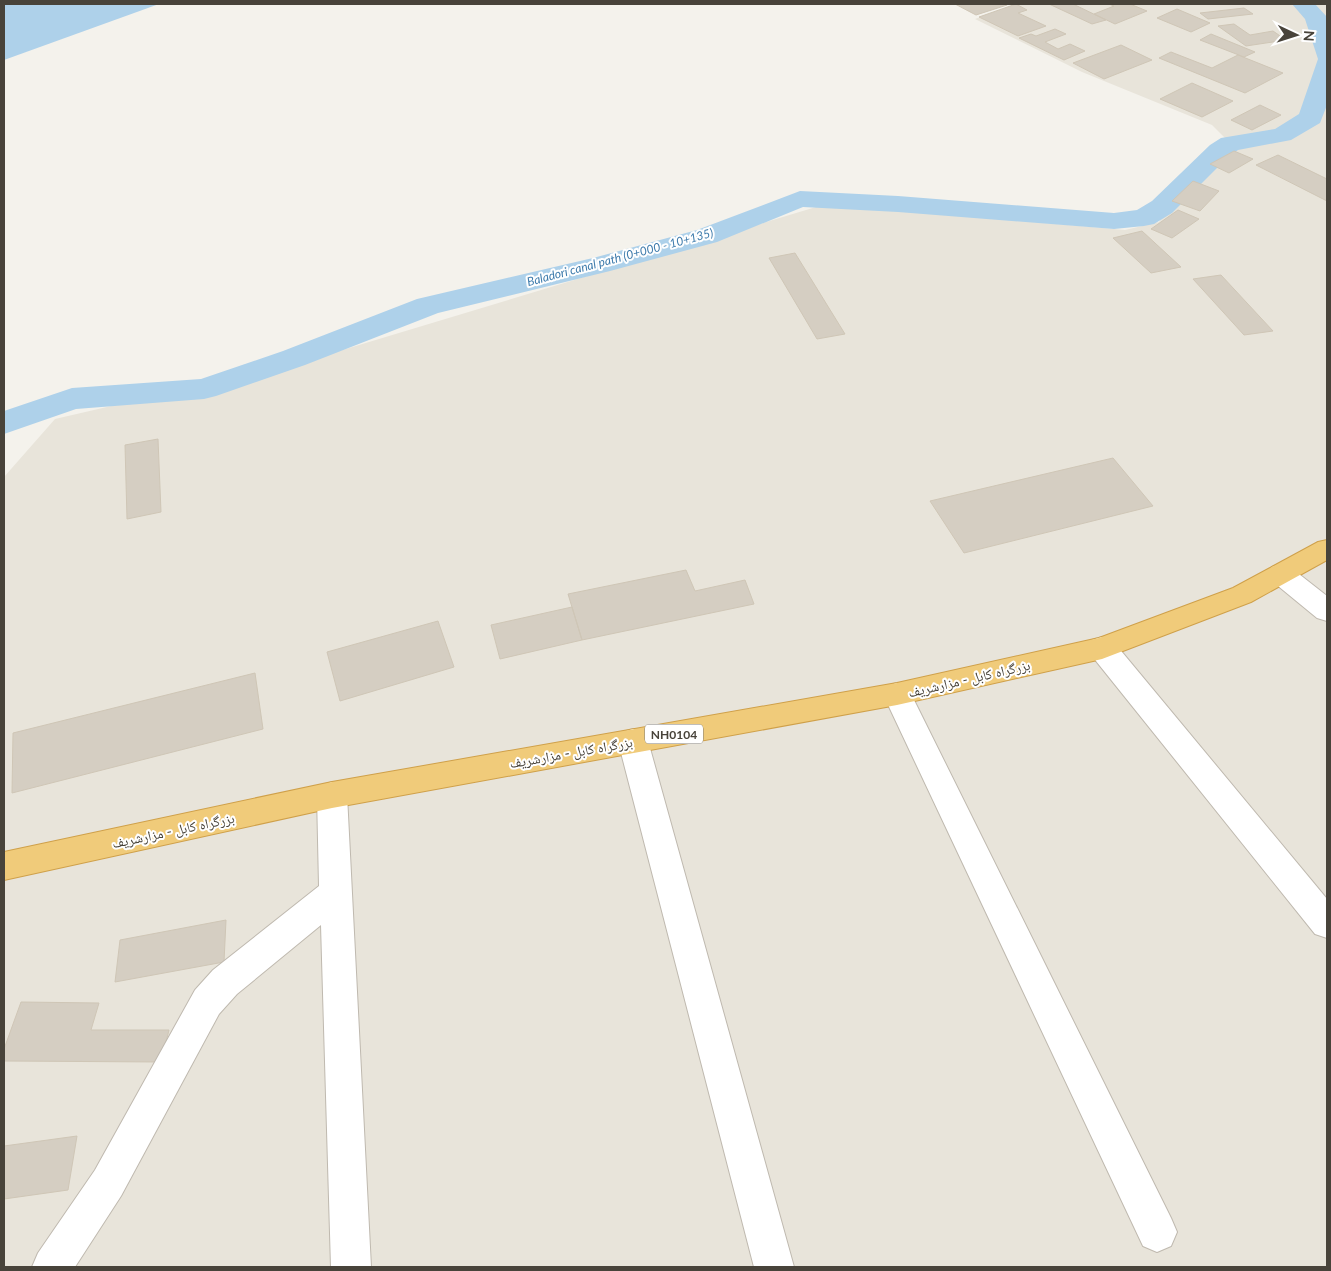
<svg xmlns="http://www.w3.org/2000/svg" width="1331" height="1271" font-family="Lato,'Noto Naskh Arabic',sans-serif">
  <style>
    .residential { fill: #e8e4da }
    .water { fill: #aed1ea }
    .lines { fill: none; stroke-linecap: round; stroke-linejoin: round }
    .canal { fill: #aed1ea; fill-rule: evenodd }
    .building { fill: #d5cec2; stroke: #cfc6b6 }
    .street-casing { stroke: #bfb9af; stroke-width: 2 }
    .highway-casing { stroke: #cfa04a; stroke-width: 2 }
    .street { fill: #fff; fill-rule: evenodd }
    .highway { fill: #f0cb7a; fill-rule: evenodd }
    .labels { text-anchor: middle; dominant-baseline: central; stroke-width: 4; stroke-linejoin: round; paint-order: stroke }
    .far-water-label { font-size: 12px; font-style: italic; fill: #3c7aab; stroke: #fff }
    .shield { fill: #fff; stroke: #7f7b75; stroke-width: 1 }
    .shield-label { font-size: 12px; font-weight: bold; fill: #48433a }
    .street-label { font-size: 14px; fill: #48433a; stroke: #fff }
  </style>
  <rect width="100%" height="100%" fill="#f4f2ec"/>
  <path class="residential" d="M1016 4H1327V1267H4V477L55 419 306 361 826 204 1125 230 1159 222 1172 201 1210 164 1214 159 1232 145 1212 125 1082 72 975 19Z"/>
  <path class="water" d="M4 4H159L4 60Z"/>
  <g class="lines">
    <path class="canal" d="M1292 4H1315L1327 17V105L1320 123 1291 140 1238 150 1228 157 1172 213 1154 224 1144 226 1114 229 898 212 803 207 717 242 610 271 438 313 305 365 216 396 204 399 76 409 4 434V411L72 388 201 379 283 351 417 299 593 258 697 230 800 191 898 196 1114 213 1137 210 1152 201 1210 145 1221 138 1275 129 1299 114 1318 59 1305 19Z"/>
  </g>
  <path class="building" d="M955 4H1005L1007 5 976 15Z
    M1016 4 1027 10 1018 13 1046 26 1018 36 979 17Z
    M1049 4H1073L1106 20 1092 24Z
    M1109 4H1130L1147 11 1115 24 1094 14 1114 6Z
    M1244 8 1253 14 1208 19 1200 13Z
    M1177 9 1210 23 1191 32 1157 18Z
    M1234 24 1250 35 1273 31 1286 40 1246 46 1218 26Z
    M1055 29 1066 34 1045 42 1058 49 1070 44 1085 51 1064 60 1019 38 1031 34 1036 36Z
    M1211 34 1255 52 1244 57 1200 40Z
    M1121 45 1152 60 1104 79 1073 63Z
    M1171 52 1212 68 1238 55 1283 73 1245 93 1159 58Z
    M1192 83 1233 101 1202 117 1160 99Z
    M1260 105 1281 115 1252 130 1231 120Z
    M1234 151 1253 159 1229 173 1210 164Z
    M1278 155 1327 179V201L1256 165Z
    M1193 181 1219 191 1200 211 1172 201Z
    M1178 210 1199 219 1172 238 1151 229Z
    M1142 231 1181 267 1151 273 1113 238Z
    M795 253 845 334 817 339 769 258Z
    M1221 275 1273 331 1244 335 1193 279Z
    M158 439 161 512 127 519 125 445Z
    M1113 458 1153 506 964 553 930 501Z
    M686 570 695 591 745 580 754 604 582 640 568 594Z
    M572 607 582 640 500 659 491 625Z
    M438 621 454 667 340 701 327 652Z
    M255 673 263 729 12 793 13 733Z
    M226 920 224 962 115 982 120 940Z
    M21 1002 99 1003 91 1030H169L161 1062 4 1061V1049Z
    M77 1136 68 1190 4 1199V1146Z"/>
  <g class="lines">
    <g class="street-casing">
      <path id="street" d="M1281 564 1290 567 1327 596V621L1317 618 1272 581 1268 574 1272 567Z
        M1102 637 1112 640 1327 899V938L1315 934 1092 656 1088 648 1092 640Z
        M897 683 907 686 911 694 1171 1218 1177 1232 1171 1246 1157 1252 1143 1246 883 694 887 686Z
        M633 729 643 732 648 741 794 1267H754L618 741 623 732Z
        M332 782 343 786 347 795 371 1267H331L321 925 237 994 219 1014 121 1196 75 1267H32L38 1253 95 1170 195 990 213 970 319 886 317 795 321 786Z"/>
    </g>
    <g class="highway-casing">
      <path id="highway" d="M1327 540V560L1251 602 1102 659 897 705 332 808 4 880V852L332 782 897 683 1099 638 1233 588 1318 542Z"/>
    </g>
    <use href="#street" class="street"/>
    <use href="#highway" class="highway"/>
  </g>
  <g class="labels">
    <g class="far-water-label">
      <text transform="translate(620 257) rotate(-15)">Baladori canal path (0+000 - 10+135)</text>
    </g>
    <rect class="shield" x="645" y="724.5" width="58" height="19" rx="4"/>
    <g class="shield-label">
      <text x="674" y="734">NH0104</text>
    </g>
    <g class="street-label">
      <text transform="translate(969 678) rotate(-13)">بزرگراه کابل - مزارشریف</text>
      <text transform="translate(571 752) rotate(-10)">بزرگراه کابل - مزارشریف</text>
      <text transform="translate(173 830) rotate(-12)">بزرگراه کابل - مزارشریف</text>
    </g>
  </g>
  <rect width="1331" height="1271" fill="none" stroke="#48433a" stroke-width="10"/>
  <g transform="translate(1296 35) rotate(94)" stroke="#ffffff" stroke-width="4" paint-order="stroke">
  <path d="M0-4L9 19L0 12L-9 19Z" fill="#48433a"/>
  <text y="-8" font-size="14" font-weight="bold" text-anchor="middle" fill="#48433a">N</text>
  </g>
</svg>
